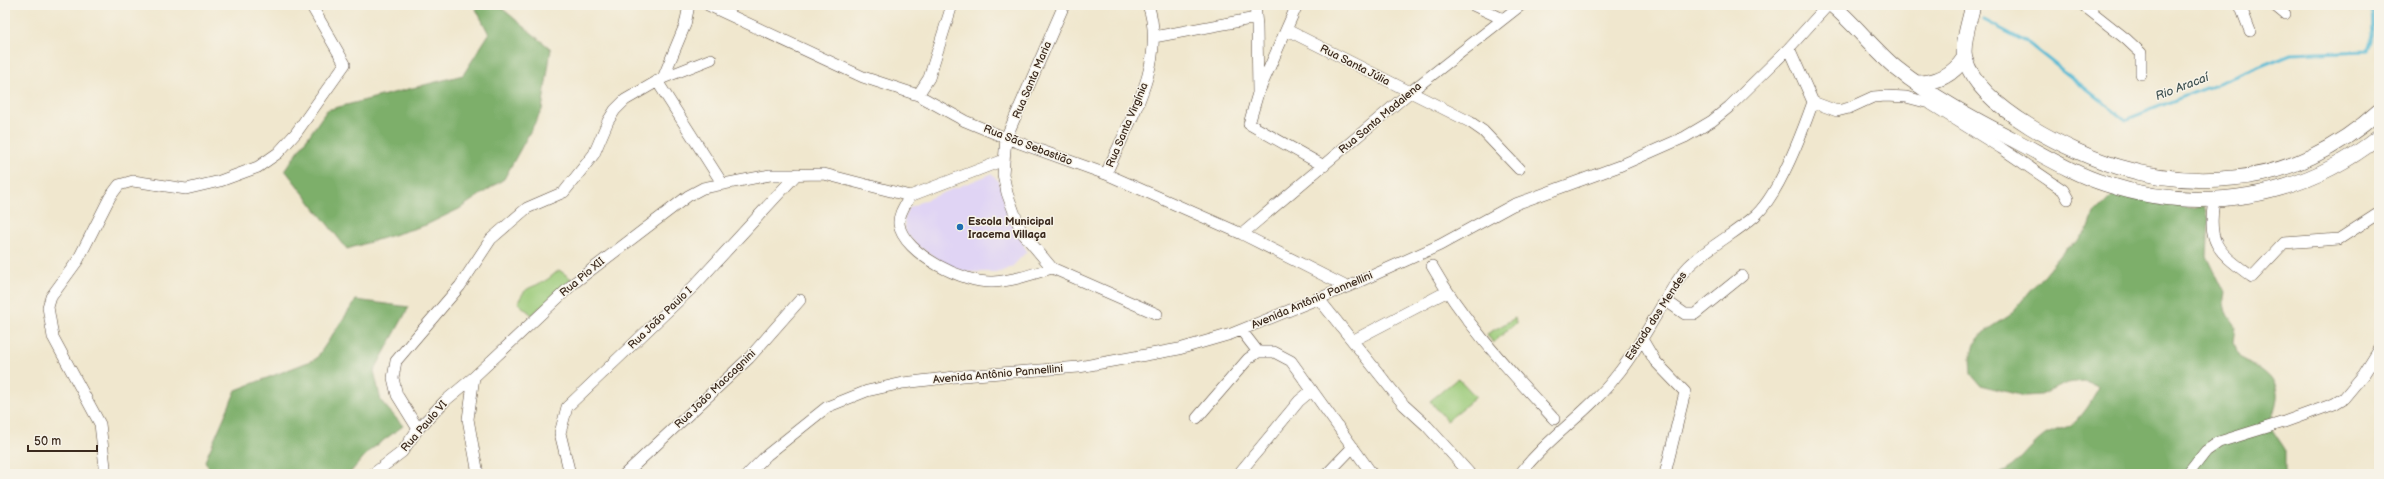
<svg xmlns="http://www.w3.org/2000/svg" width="2384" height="479" font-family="'Balsamiq Sans',sans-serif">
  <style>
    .built { fill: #e0d4f4 }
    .green { fill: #9ccb7a; stroke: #6c7a4c }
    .forest { fill: #7daf6a; stroke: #5c6c44 }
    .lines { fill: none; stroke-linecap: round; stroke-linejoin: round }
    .stream { stroke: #56bad4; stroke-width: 3 }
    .minor-casing { stroke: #564638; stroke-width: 12 }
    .secondary-casing { stroke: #564638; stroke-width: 16 }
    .minor { stroke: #fff; stroke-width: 11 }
    .secondary { stroke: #fff; stroke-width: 15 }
    .poi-dot { fill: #1f6fb2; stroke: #f7f3e8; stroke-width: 1.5 }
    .labels { text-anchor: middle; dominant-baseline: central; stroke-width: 3; stroke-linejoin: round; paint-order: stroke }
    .street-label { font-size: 11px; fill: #3b2a1e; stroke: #f7f3e8 }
    .poi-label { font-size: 11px; font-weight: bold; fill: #3b2a1e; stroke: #f7f3e8; text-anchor: start }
    .water-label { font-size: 12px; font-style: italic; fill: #435555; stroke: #f7f3e8 }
  </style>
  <rect width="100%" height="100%" fill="#f7f3e8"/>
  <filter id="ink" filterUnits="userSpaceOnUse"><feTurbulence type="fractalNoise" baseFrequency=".025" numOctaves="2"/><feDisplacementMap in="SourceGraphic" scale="8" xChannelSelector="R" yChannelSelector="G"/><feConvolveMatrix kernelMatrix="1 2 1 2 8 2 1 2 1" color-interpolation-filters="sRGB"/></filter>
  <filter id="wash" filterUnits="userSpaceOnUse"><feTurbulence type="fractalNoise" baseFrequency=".012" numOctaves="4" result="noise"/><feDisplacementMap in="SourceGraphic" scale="16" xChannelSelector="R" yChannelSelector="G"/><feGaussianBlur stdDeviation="0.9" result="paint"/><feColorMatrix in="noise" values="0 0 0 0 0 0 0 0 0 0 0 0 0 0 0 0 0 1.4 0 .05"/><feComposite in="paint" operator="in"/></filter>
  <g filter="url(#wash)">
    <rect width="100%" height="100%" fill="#f0e7ce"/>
    <path class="built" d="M991 174 999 181 1008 216 1027 251 1012 267 1000 272H965L949 266 918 246 906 233 904 221 908 209 920 202Z"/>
    <path class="green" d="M559 270 572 279 532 315 518 303C525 286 529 289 543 282 549 279 554 274 559 270Z
      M1515 318 1516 323 1493 343 1487 334Z
      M1458 378 1476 397 1447 421 1430 401Z"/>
    <path class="forest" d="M478 5H498L551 49 542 110 504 179 459 209 426 225 347 249 285 170 327 110 463 75 489 34 476 9Z
      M2115 193 2161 199 2173 205 2189 208 2204 206 2209 221 2207 256 2225 293C2221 306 2228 316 2236 327L2234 342 2239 357C2254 365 2280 377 2277 398 2276 407 2272 417 2269 425L2285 449V474H1998C2019 466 2027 448 2045 435 2054 430 2066 429 2074 423 2084 414 2094 399 2098 387L2083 381 2068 383 2040 395 2024 396 1980 385 1971 374 1970 358 1974 344 1985 331 2011 314 2064 250 2078 241 2089 228 2094 214Z
      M356 300 409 307 374 371 381 401 403 426 369 451 349 474H212L205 461 236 390 316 359Z"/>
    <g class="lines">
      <path class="stream" d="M1984 20 2028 43 2125 120 2291 54 2368 51 2373 35 2372 5"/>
    </g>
  </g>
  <g filter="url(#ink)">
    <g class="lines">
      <g class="minor-casing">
        <path id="minor" d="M708 5 863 77 918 95 965 121 1006 138 1106 174 1242 234 1347 287
          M1064 5 1006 138 1003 174 1007 193 1021 231 1052 268 1157 314
          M1255 5 1257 26 1258 93 1249 124 1324 166
          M1473 5 1503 19
          M2083 5 2126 39 2141 53V74
          M2240 5 2250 31
          M2274 5 2285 14
          M1287 30 1470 122 1483 131 1519 169
          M1154 37 1256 18
          M663 78 685 25 689 5
          M657 81 722 183
          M1260 89 1297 5
          M918 95 929 78 952 5
          M1813 102 1837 111 1849 108 1873 97 1886 96 1906 97 1929 103 2001 148 2063 190 2068 199
          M1106 174C1128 123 1168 61 1148 5
          M910 196C906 204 898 214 899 224 903 254 966 284 993 282 1013 281 1033 274 1052 268
          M2214 200C2207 245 2218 251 2252 277L2284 243 2339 239 2379 213
          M1242 234 1409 93 1521 5
          M1432 266C1464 323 1510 371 1554 419
          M1318 298 1404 405 1427 426 1470 474
          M1665 300 1685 314H1695L1742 276
          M1642 339 1655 361 1685 392 1665 474
          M1354 340 1446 292
          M1258 352H1274L1291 361 1372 474
          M1197 418 1248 359 1258 352 1241 330
          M418 429 397 395 393 378 396 361 460 286 491 239 527 208 564 192 594 154 608 121 615 110 625 100 663 78 711 59
          M1241 471 1299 401 1312 390
          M103 474 105 467 100 424 53 337 48 307 51 297 78 260 110 197 119 185 133 181 186 189 220 181 258 167 278 153 296 133 345 64 311 5
          M373 474 402 452 418 429 445 401 474 377
          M478 474 468 419 474 377 574 283 688 196 703 188 770 175 824 174 910 196 1004 160
          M570 474 560 433 567 407 694 286 797 174
          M625 474 749 358 800 300
          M748 474 767 455 827 407 867 391 903 383 963 376 1079 367 1179 349 1231 334 1347 287 1440 245 1513 205 1617 167 1685 137 1712 121 1729 107 1789 48 1828 5
          M1327 474 1353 447
          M1520 474C1548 437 1589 412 1617 375 1635 353 1648 328 1663 304 1671 291 1678 277 1689 266 1709 246 1735 234 1756 215 1780 192 1802 133 1813 102L1789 48
          M2188 474 2206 451 2219 442 2284 422 2334 404 2344 398 2364 374 2379 350"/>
      </g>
      <g class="secondary-casing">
        <path id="secondary" d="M1832 5C1855 24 1873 49 1896 68 1932 97 1975 120 2016 141 2045 156 2074 174 2106 184 2201 215 2300 199 2379 137
          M1973 5C1970 19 1961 45 1965 59 1980 109 2072 153 2119 167 2155 178 2196 182 2233 178 2287 174 2340 147 2379 111
          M1916 83C1937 83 1953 75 1964 58"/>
      </g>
      <use href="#minor" class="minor"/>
      <use href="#secondary" class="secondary"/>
    </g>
  </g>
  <circle class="poi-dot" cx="960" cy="227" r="4"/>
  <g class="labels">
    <g class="street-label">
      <text transform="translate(1355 65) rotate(27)">Rua Santa Júlia</text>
      <text transform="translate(1032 80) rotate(-67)">Rua Santa Maria</text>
      <text transform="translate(1380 118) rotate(-40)">Rua Santa Madalena</text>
      <text transform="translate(1127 125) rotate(-67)">Rua Santa Virgínia</text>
      <text transform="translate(1028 145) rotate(21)">Rua São Sebastião</text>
      <text transform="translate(582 277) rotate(-40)">Rua Pio XII</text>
      <text transform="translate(1312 300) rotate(-23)">Avenida Antônio Pannellini</text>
      <text transform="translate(1656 316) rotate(-57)">Estrada dos Mendes</text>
      <text transform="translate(660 318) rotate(-44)">Rua João Paulo I</text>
      <text transform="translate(998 374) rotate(-5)">Avenida Antônio Pannellini</text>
      <text transform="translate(715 389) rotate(-44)">Rua João Maccagnini</text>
      <text transform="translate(424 426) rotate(-49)">Rua Paulo VI</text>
    </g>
    <g class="poi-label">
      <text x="968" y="221">Escola Municipal<tspan x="968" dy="13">Iracema Villaça</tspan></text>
    </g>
    <g class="water-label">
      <text transform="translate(2182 87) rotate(-21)">Rio Aracaí</text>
    </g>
  </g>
  <rect width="2384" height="479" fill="none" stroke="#f7f3e8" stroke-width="20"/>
  <path d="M28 445v6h69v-6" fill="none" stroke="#3b2a1e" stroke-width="2"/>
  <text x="34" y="445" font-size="12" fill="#3b2a1e" stroke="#f7f3e8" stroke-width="3" paint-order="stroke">50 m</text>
</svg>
